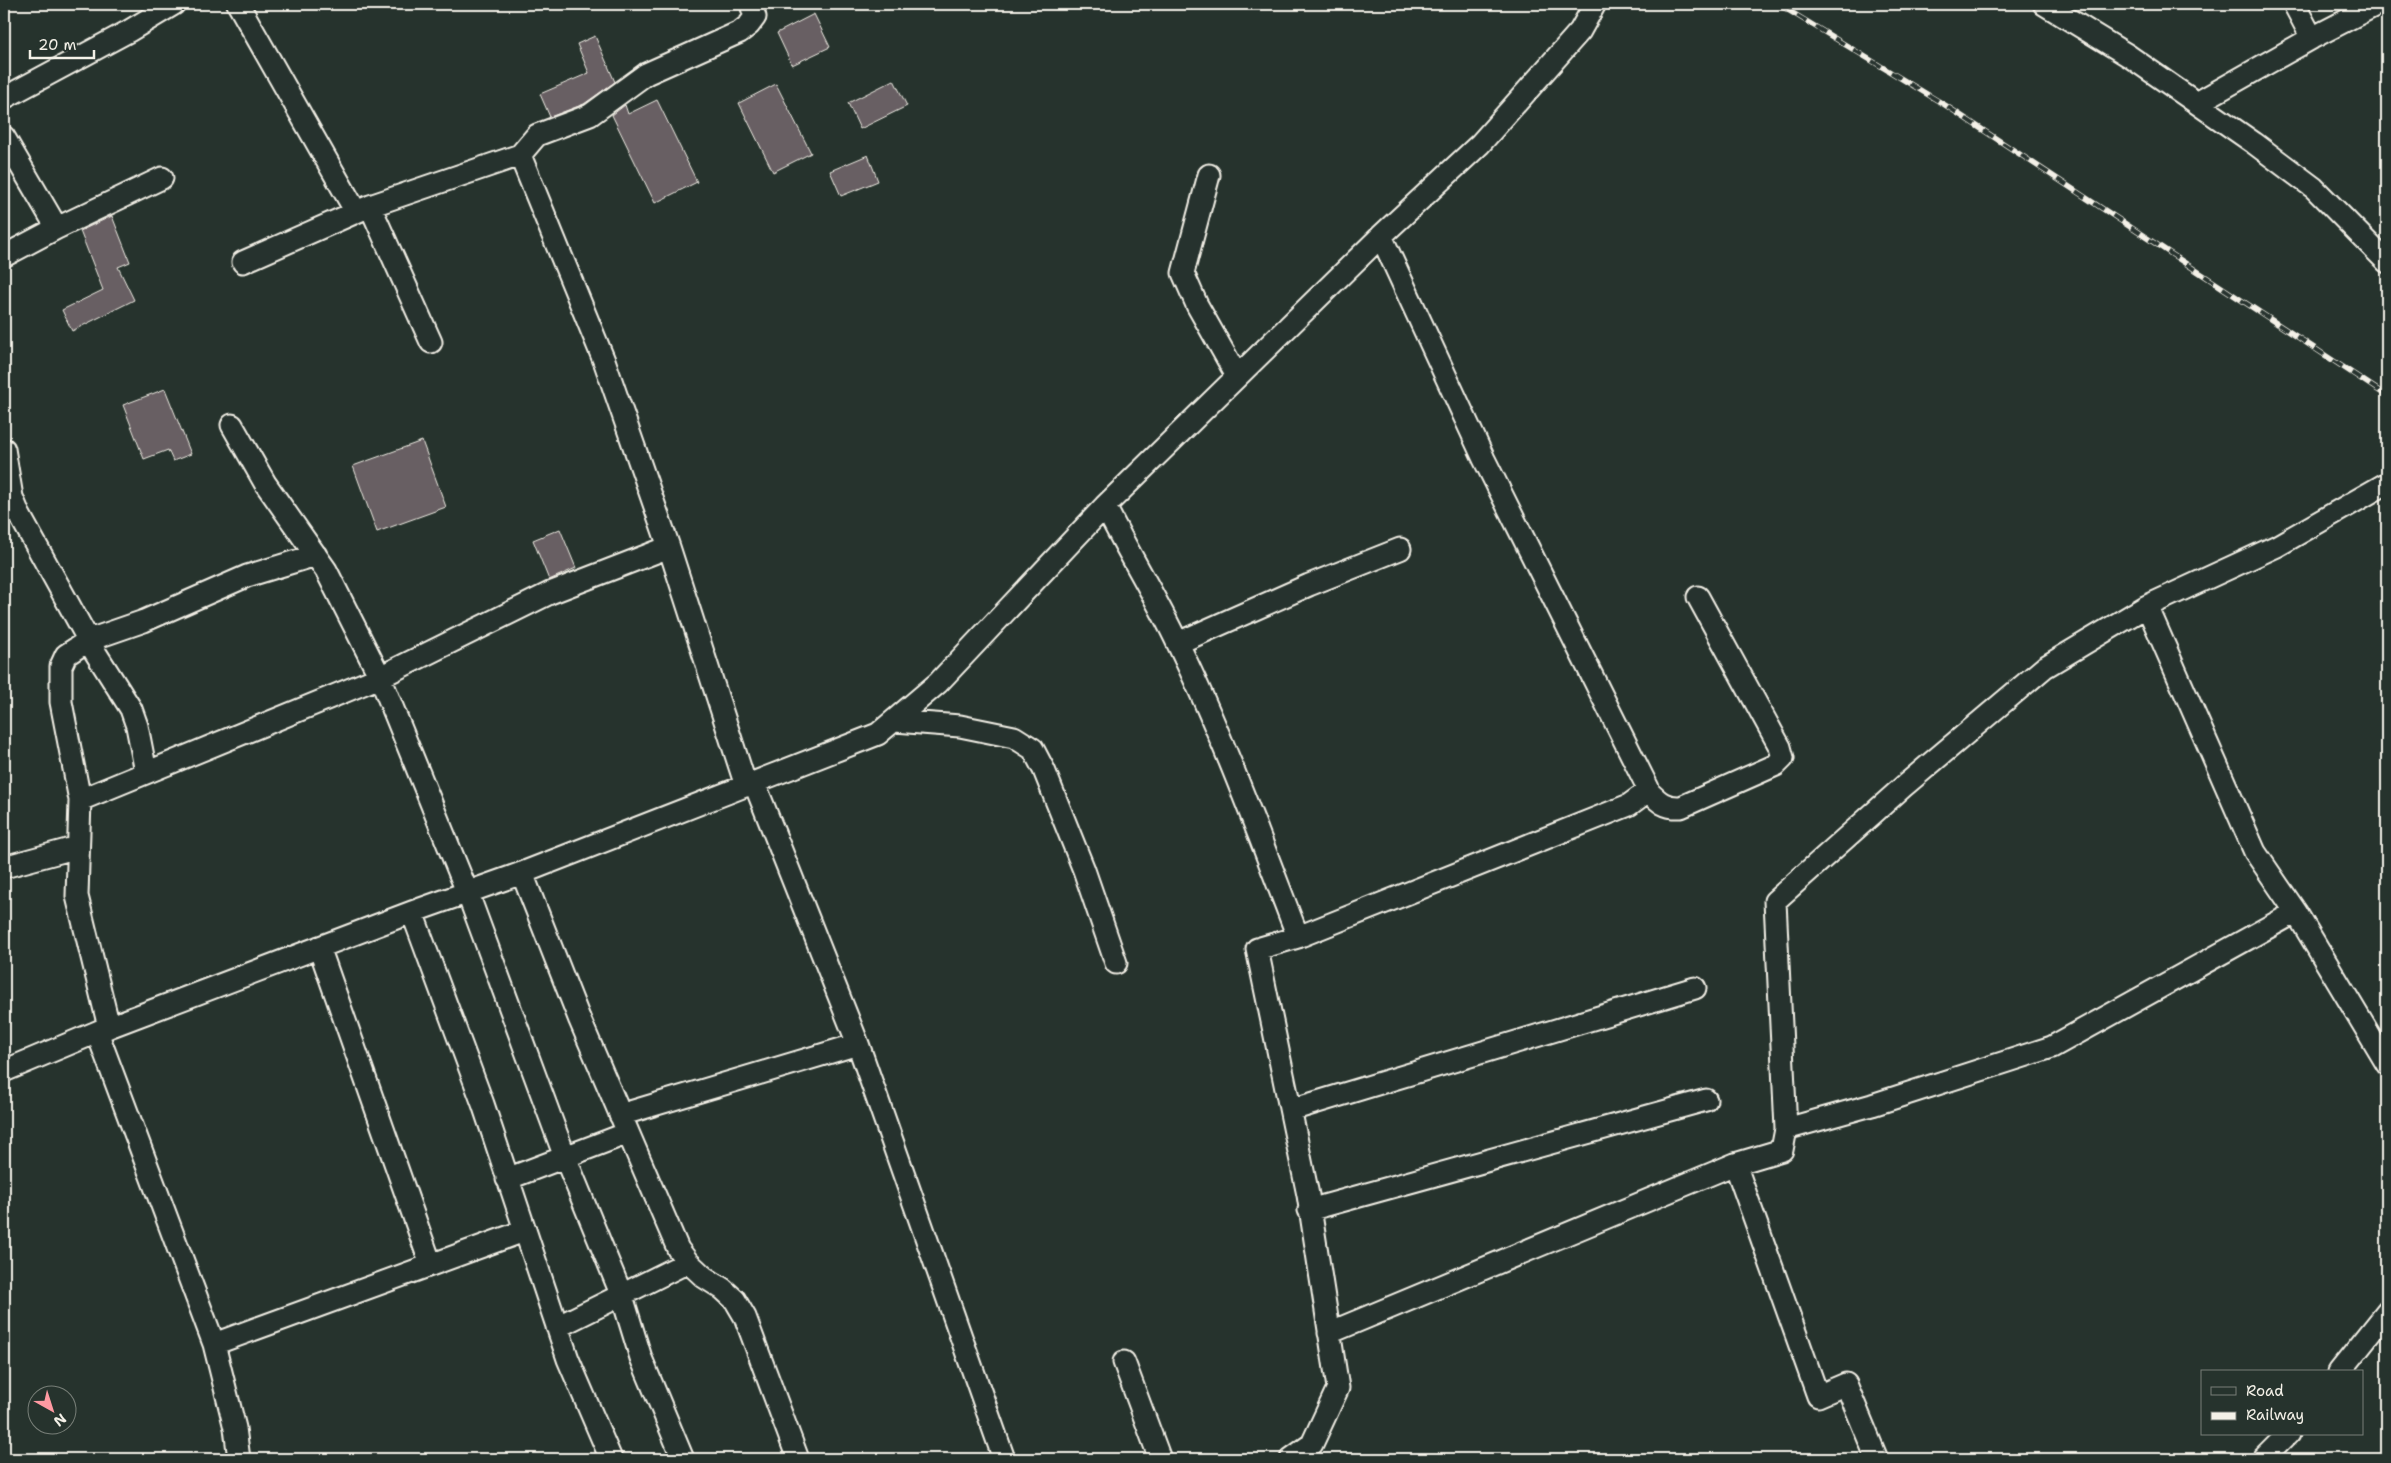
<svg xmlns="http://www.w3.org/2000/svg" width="2391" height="1463" font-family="'Shantell Sans',sans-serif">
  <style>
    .building { fill: #685e63; stroke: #f4f1e8 }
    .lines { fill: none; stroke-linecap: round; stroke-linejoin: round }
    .street-casing { stroke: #f4f1e8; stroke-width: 25 }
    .street { stroke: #26332d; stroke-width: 21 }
    .rail-casing { stroke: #f4f1e8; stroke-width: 5.5 }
    .rail { stroke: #26332d; stroke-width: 4; stroke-dasharray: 11; stroke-linecap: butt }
  </style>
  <rect width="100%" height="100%" fill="#26332d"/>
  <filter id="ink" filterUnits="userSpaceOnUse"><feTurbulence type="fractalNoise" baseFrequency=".02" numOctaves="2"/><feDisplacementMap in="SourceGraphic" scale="10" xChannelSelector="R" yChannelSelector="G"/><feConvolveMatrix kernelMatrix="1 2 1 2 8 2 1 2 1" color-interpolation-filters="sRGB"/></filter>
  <g filter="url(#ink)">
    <path class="building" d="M814 14 830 47 792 65 777 33Z
      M595 36 615 82 584 104 550 117 540 94 589 73 577 44Z
      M894 80 907 106 860 129 848 103Z
      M776 84 811 153 773 172 739 103Z
      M657 100 697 182 655 203 612 115 625 105 628 114Z
      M868 155 878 181 841 196 830 171Z
      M112 216 130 262 118 267 134 300 72 331 62 310 103 290 80 231Z
      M165 389 191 454 173 461 168 450 144 459 123 405Z
      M422 441 446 507 377 532 353 466Z
      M560 529 576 568 549 580 533 540Z"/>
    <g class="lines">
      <g class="street-casing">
        <path id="street" d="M238 4 356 212
          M2044 4 2129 56 2254 143 2314 188 2387 262
          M2294 4 2312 38
          M4 98 129 31 174 4
          M2197 103 2312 38 2378 4
          M4 137 57 228
          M520 155 537 135 590 115 646 74 740 32 749 25 755 17 751 4
          M1209 175 1183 273 1197 305 1237 376
          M370 206 431 342
          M4 256 57 228 162 178
          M243 262 370 206 520 155 605 363 669 547 746 786
          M232 425 265 483 326 570 380 677 468 894 565 1157 622 1296 641 1358 683 1459
          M4 449 12 497 19 514 95 652 131 709 137 726 146 772
          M1105 506C1128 553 1156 597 1178 644 1224 739 1260 838 1298 937L1257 949 1308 1195 1338 1388 1312 1444 1291 1459
          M2147 606 2277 546 2387 483
          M1178 643 1309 585 1400 549
          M895 721 960 726 1014 737 1033 749 1044 770 1084 870 1116 963
          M754 782 858 1044 1004 1459
          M1648 791C1659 802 1665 808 1681 807L1776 765 1783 758 1780 747 1698 597
          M80 800 380 677 550 593 669 547
          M4 867 78 847
          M522 873 579 1018 678 1249 688 1262 704 1277 723 1289 735 1300 745 1317 798 1459
          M412 912 483 1104 568 1359 611 1459
          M1298 937 1629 805 1644 794 1648 788 1484 459 1381 236
          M319 947 431 1265
          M109 1027 77 896 80 800 61 702V666L66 655 89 640 144 621 247 576 316 555
          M97 1032 214 1344 235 1428 239 1459
          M4 1071 109 1027 412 912 522 873 878 734 938 683 1105 506 1381 236 1480 144 1580 31 1595 4
          M1291 1110 1695 988
          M620 1115 858 1044
          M1786 1129 1775 901 1904 786 2045 667 2147 606 2255 852 2296 912
          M1735 1164 1818 1396 1846 1384 1877 1459
          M507 1179 628 1133
          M1309 1210 1706 1100
          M557 1327 688 1262
          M1329 1333 1735 1164 1782 1150 1786 1129 1872 1105 2052 1047 2296 912 2387 1064
          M214 1344 524 1231
          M1124 1362 1160 1459
          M2339 1372 2387 1312
          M2263 1459 2288 1434"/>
      </g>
      <use href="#street" class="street"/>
      <g class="rail-casing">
        <path id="rail" d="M1778 4 1945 105 2387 396"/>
      </g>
      <use href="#rail" class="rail"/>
    </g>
  </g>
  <rect width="2391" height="1463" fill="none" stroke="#26332d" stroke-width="20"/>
  <rect x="10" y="10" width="2371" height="1443" fill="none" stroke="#f4f1e8" stroke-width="2" filter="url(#ink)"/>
  <rect x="2201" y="1370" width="162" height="65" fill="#26332d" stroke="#787f78"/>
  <rect x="2211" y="1387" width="25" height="8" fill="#26332d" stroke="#787f78"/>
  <text x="2246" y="1396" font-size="15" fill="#f4f1e8">Road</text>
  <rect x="2211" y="1412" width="25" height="8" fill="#f4f1e8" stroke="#787f78"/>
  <text x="2246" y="1420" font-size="15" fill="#f4f1e8">Railway</text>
  <g transform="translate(52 1410) rotate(141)"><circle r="24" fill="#26332d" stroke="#787f78"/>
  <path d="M0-4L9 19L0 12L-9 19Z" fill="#ff9aa2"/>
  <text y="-8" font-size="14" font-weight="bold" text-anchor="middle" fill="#f4f1e8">N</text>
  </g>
  <path d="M30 50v8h64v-8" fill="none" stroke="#f4f1e8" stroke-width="2.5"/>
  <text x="38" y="50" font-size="15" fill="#f4f1e8" stroke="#26332d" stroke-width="4" paint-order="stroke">20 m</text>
</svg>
